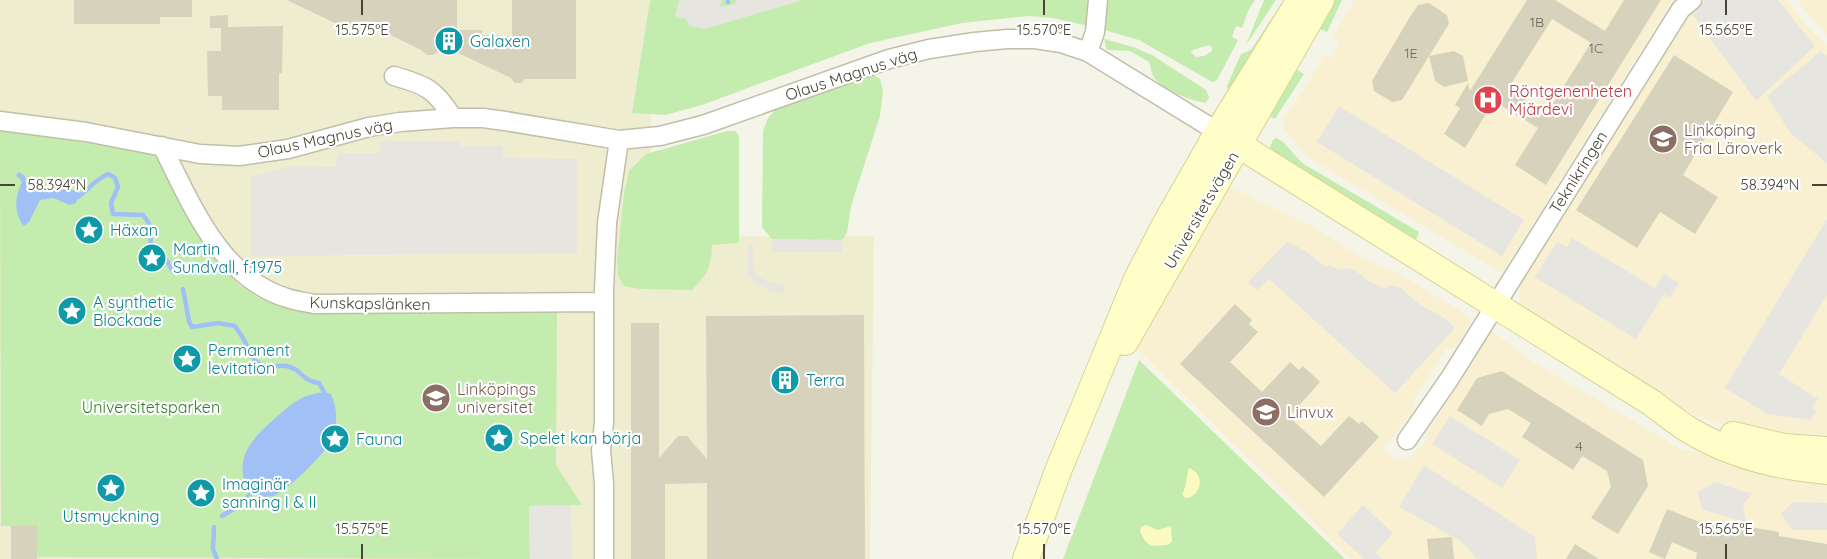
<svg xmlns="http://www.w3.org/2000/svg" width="1827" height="559" font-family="Quicksand,sans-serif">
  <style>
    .commercial { fill: #f8f0d1 }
    .education { fill: #efedd0 }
    .green { fill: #c3ecae; fill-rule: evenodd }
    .sand { fill: #fbfbc1 }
    .parking { fill: #e6e5e0 }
    .water { fill: #a0c0f6 }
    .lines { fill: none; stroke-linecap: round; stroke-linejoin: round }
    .stream { stroke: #a0c0f6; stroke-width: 4.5 }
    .building { fill: #d7d2bc; fill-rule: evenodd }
    .street-casing { stroke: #c1bea9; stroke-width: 21 }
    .secondary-casing { stroke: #d8d594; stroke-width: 28 }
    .street { stroke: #fff; stroke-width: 18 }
    .secondary { stroke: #fffdc8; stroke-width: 26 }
    .ticks { fill: none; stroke: #494536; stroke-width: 2 }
    .labels { text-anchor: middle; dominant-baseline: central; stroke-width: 4.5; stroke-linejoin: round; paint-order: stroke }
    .number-label { font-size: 14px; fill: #6c6858 }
    .culture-label { font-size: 16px; fill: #0d838f; stroke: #fff; text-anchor: start }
    .street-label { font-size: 16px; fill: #494536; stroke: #fff }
    .health-label { font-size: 16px; fill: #be3a42; stroke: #fff; text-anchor: start }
    .education-label { font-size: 16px; fill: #785e54; stroke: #fff; text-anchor: start }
    .park-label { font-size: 16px; fill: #338024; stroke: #fff }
    .ticks-label { font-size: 15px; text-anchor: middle; fill: #494536; stroke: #fff; stroke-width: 4.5; stroke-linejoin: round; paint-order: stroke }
  </style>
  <rect width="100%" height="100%" fill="#f5f4e8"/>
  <path class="commercial" d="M1354 0H1672L1502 273 1310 159 1301 151 1283 128 1284 118 1304 89 1324 55 1332 58 1340 43 1332 39Z
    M1702 0H1787L1804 23 1827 45V445L1736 431 1689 412 1649 390 1525 310 1519 303 1520 287 1527 273 1690 15Z
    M1797 0H1827V34L1811 18Z
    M1226 185 1312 226 1358 255 1398 273 1469 316 1471 322 1455 348 1446 349 1412 402 1415 410 1383 448 1396 459H1409L1427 439 1426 432 1461 381 1491 331 1535 363 1681 449 1827 476V559H1351L1133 345Z"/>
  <path class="education" d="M0 0H650L632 112 651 115 650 237 874 236 870 559H0Z"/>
  <path class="green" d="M650 0H1092L1088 26 1053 18 1028 16 962 23 870 43 702 105 665 115 632 113Z
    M1107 0H1255L1249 9 1242 28 1236 26 1232 37 1238 40 1217 80 1212 82 1139 40 1104 30ZM1209 45 1212 47V51L1204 56 1196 57 1190 51Z
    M1264 0H1276L1246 45Z
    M1329 0H1342L1327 32 1320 29Z
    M1281 4 1283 5 1228 92 1227 86 1241 54 1251 50Z
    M1104 39 1133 47 1152 55 1206 90 1209 97 1206 103C1190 100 1162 91 1153 76 1151 72 1151 67 1149 62L1130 51 1107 50Z
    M1297 70 1304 74 1275 119 1266 114Z
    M872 74 880 79 883 90 880 116 851 206 847 233 842 240 772 239 762 227 763 131 768 118 777 108Z
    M0 130 105 145 158 156 218 263 239 285 257 297 278 306 299 311 557 312 556 465 582 505 529 506 530 559 37 557V526H1Z
    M727 131H735L739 136V243L712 245C711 268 708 273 692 290L640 289 624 286 618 276 617 261 624 194 629 171 646 154Z
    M1276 138 1283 142 1302 163 1419 232 1415 242 1283 161 1270 147 1273 140Z
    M1139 360 1345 559H1063Z"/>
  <path class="sand" d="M1189 468C1205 474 1202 493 1188 498L1184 497 1182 494C1188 484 1185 477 1189 468Z
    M1146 525 1158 530 1171 526 1172 542 1167 545 1151 546 1145 541 1140 532 1141 527Z"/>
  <path class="parking" d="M679 0H722L720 7 735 4 736 0H803L705 29 690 26 686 19 675 16Z
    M1705 0H1778L1815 46 1756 101 1693 15Z
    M1821 51 1827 56V163L1791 134 1767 96Z
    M1339 106 1524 220 1502 256 1317 142Z
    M380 141H460V146H503V158L577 159V253L251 256V177L293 166 336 167 337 153H380Z
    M1827 219V295L1779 374 1818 399 1812 408 1816 411 1811 420 1767 414 1725 388Z
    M1572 238 1655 288 1664 274 1679 283 1670 298 1664 294 1636 339 1535 277 1557 242 1567 247Z
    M772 239 842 240V252H772Z
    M1287 242 1304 250 1326 267 1329 265 1339 270 1342 268 1353 269 1370 282 1385 289 1389 285 1401 288 1420 305 1446 319 1455 328 1395 393 1269 279 1257 290 1248 282Z
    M748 246H753L754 269 756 276 775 283 785 285V293L773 292 754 282 748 274Z
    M1450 416 1520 460 1502 488 1432 444Z
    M1424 465 1535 537 1537 559H1477L1462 542 1399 507Z
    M1715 482 1752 494 1743 505 1746 522 1703 510 1697 492Z
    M1793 502 1827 503V530H1792L1781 514Z
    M571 505 572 559H530L529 506Z
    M1363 505 1393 533 1375 553 1382 559H1364L1337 534Z"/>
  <path class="water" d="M19 172 25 176 26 183 32 191 40 192 54 185 79 192 76 203 70 205 53 198 40 200 29 222 24 226C13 213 15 196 22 182L16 175Z
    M324 392 331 394C338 410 338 426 330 443 324 454 285 493 273 496 265 498 258 496 250 493 232 463 249 441 272 421 290 405 300 395 324 392Z"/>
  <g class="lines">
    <path class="stream" d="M728 2V0
      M78 197C88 190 96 179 108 174L115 178 118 187 111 203 113 214 143 215C157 231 147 240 152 257L167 261 173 272
      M183 289 189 321 192 327 218 323 235 326C238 331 243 337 245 342 251 353 252 363 266 366 275 367 282 364 290 367 303 371 300 380 319 383L324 392 323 397
      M222 516 240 505 254 490
      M214 527 213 549 217 559"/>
  </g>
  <path class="building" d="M74 0H192V17H160V24H74Z
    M287 0H457V30H482V35L512 36V0H576V79H525L521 83H515L511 78 456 52H438L433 55H427L421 50 368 24H349L345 28Z
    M1527 0H1555L1605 31 1624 0H1661L1546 185 1515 165 1538 128 1494 101 1465 148 1444 134 1460 108 1455 105 1468 83 1470 91ZM1552 19 1591 43 1546 114 1508 89Z
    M1429 3 1447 15 1449 24 1429 56 1454 51 1463 56 1468 81 1444 87 1435 81 1429 56 1402 100 1392 102 1374 91 1372 81 1411 15 1418 5Z
    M228 15V27L283 26 282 73H279V110H222V96H208L207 51H221V28H210V16Z
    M1674 55 1733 92 1683 175 1718 197 1695 234 1660 212 1637 248 1576 210Z
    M1235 304 1252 320 1249 324 1258 332 1230 362 1262 392 1290 362 1299 370 1303 366 1320 382 1289 417 1321 446 1349 416 1359 424 1362 421 1379 437 1324 497 1180 364Z
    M864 315 865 559H707V483L665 484V559H631V323H659V458L678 436H687L707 459 706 316Z
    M1502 371 1643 460 1648 486 1618 534 1591 518 1611 487 1607 471 1582 456 1573 470 1522 437 1531 423 1508 409 1489 414 1482 426 1457 410 1477 378Z
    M1667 509 1702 523 1749 531 1750 527 1779 532V536L1827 544V559H1696L1697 553 1672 542 1665 559 1649 552Z
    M37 525V559H11V526Z
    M1452 537 1454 559H1429L1427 539Z
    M1575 544 1599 559H1566Z"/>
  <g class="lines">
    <g class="street-casing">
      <path id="street" d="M1088 52 1095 32 1098 0
        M394 76C426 85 435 89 453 118
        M0 121 86 132 200 154 239 156 288 149 369 127 400 122 453 118H483L505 121 619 140 660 136 703 125 889 59 929 49 975 42 1007 39H1035L1061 43 1088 52 1218 132
        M162 146C191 203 220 278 287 298 296 301 305 302 314 304L604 302
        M1407 440 1450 378 1681 9 1692 0
        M604 559V484L601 450 604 422V290L607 223 619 140"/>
    </g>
    <g class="secondary-casing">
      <path id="secondary" d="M1218 132 1652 403C1664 412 1676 422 1689 430 1732 456 1778 467 1827 471
        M1125 342 1321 0
        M1733 435 1784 447 1827 450
        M1026 559 1058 471 1137 279 1165 225 1218 132 1300 0"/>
    </g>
    <use href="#street" class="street"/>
    <use href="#secondary" class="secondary"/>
  </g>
  <path class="ticks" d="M362 0V15M1044 0V15M1726 0V15M0 185H15M1812 185H1827M362 544V559M1044 544V559M1726 544V559"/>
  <defs>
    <g id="building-disc" transform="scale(1.5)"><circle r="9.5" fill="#0f9aa8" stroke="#fff"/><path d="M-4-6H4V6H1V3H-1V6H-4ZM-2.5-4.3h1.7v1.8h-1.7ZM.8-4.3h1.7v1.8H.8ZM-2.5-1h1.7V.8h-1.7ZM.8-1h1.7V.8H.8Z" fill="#fff"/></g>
    <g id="hospital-disc" transform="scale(1.5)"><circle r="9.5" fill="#e0444e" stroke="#fff"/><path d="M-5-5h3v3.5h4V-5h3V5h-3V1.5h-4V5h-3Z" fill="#fff"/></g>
    <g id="school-disc" transform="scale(1.5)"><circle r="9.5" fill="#8d6e63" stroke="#fff"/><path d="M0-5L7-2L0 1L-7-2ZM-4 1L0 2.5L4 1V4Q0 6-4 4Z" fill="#fff"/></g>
    <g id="sight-disc" transform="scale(1.5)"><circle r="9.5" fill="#0f9aa8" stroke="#fff"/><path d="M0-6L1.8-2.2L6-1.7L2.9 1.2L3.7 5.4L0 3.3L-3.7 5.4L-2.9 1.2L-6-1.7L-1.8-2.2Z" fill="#fff"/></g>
    <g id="university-disc" transform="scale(1.5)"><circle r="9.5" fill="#8d6e63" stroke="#fff"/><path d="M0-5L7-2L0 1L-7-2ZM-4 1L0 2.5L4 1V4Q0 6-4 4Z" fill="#fff"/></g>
  </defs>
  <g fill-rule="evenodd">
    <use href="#building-disc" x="449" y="41"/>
    <use href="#hospital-disc" x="1488" y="100"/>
    <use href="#school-disc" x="1663" y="139"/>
    <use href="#sight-disc" x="89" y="230"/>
    <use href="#sight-disc" x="152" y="258"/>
    <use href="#sight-disc" x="72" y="311"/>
    <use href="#sight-disc" x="187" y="359"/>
    <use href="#building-disc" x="785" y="380"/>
    <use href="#university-disc" x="436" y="398"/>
    <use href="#school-disc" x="1266" y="412"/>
    <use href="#sight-disc" x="499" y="438"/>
    <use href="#sight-disc" x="335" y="439"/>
    <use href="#sight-disc" x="111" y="488"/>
    <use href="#sight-disc" x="201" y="493"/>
  </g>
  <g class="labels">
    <g class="number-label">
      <text x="1537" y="22">1B</text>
      <text x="1596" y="48">1C</text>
      <text x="1411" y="53">1E</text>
      <text x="1579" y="446">4</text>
    </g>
    <g class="culture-label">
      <text x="470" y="41">Galaxen</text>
      <text x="110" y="230">Häxan</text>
      <text x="173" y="249">Martin<tspan x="173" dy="18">Sundvall, f.1975</tspan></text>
      <text x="93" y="302">A synthetic<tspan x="93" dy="18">Blockade</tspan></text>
      <text x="208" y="350">Permanent<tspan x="208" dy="18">levitation</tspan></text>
      <text x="806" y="380">Terra</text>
      <text x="520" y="438">Spelet kan börja</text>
      <text x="356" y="439">Fauna</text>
      <text x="222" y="484">Imaginär<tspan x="222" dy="18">sanning I &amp; II</tspan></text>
      <text x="111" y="516" text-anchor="middle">Utsmyckning</text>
    </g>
    <g class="street-label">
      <text transform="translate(851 74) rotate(-18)">Olaus Magnus väg</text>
      <text transform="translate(325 138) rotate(-12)">Olaus Magnus väg</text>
      <text transform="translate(1578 172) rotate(-58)">Teknikringen</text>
      <text transform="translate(1201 210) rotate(-60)">Universitetsvägen</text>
      <text transform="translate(370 303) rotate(1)">Kunskapslänken</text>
    </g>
    <g class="health-label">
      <text x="1509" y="91">Röntgenenheten<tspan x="1509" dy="18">Mjärdevi</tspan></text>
    </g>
    <g class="education-label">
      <text x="1684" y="130">Linköping<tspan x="1684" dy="18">Fria Läroverk</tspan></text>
      <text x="457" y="389">Linköpings<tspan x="457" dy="18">universitet</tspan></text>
      <text x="1287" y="412">Linvux</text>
    </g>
    <g class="park-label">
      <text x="151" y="407">Universitetsparken</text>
    </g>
  </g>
  <g class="ticks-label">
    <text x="362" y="35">15.575°E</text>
    <text x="1044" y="35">15.570°E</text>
    <text x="1726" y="35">15.565°E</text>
    <text x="1770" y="190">58.394°N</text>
    <text x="57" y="190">58.394°N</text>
    <text x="362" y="534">15.575°E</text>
    <text x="1044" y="534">15.570°E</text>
    <text x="1726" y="534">15.565°E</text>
  </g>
</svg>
